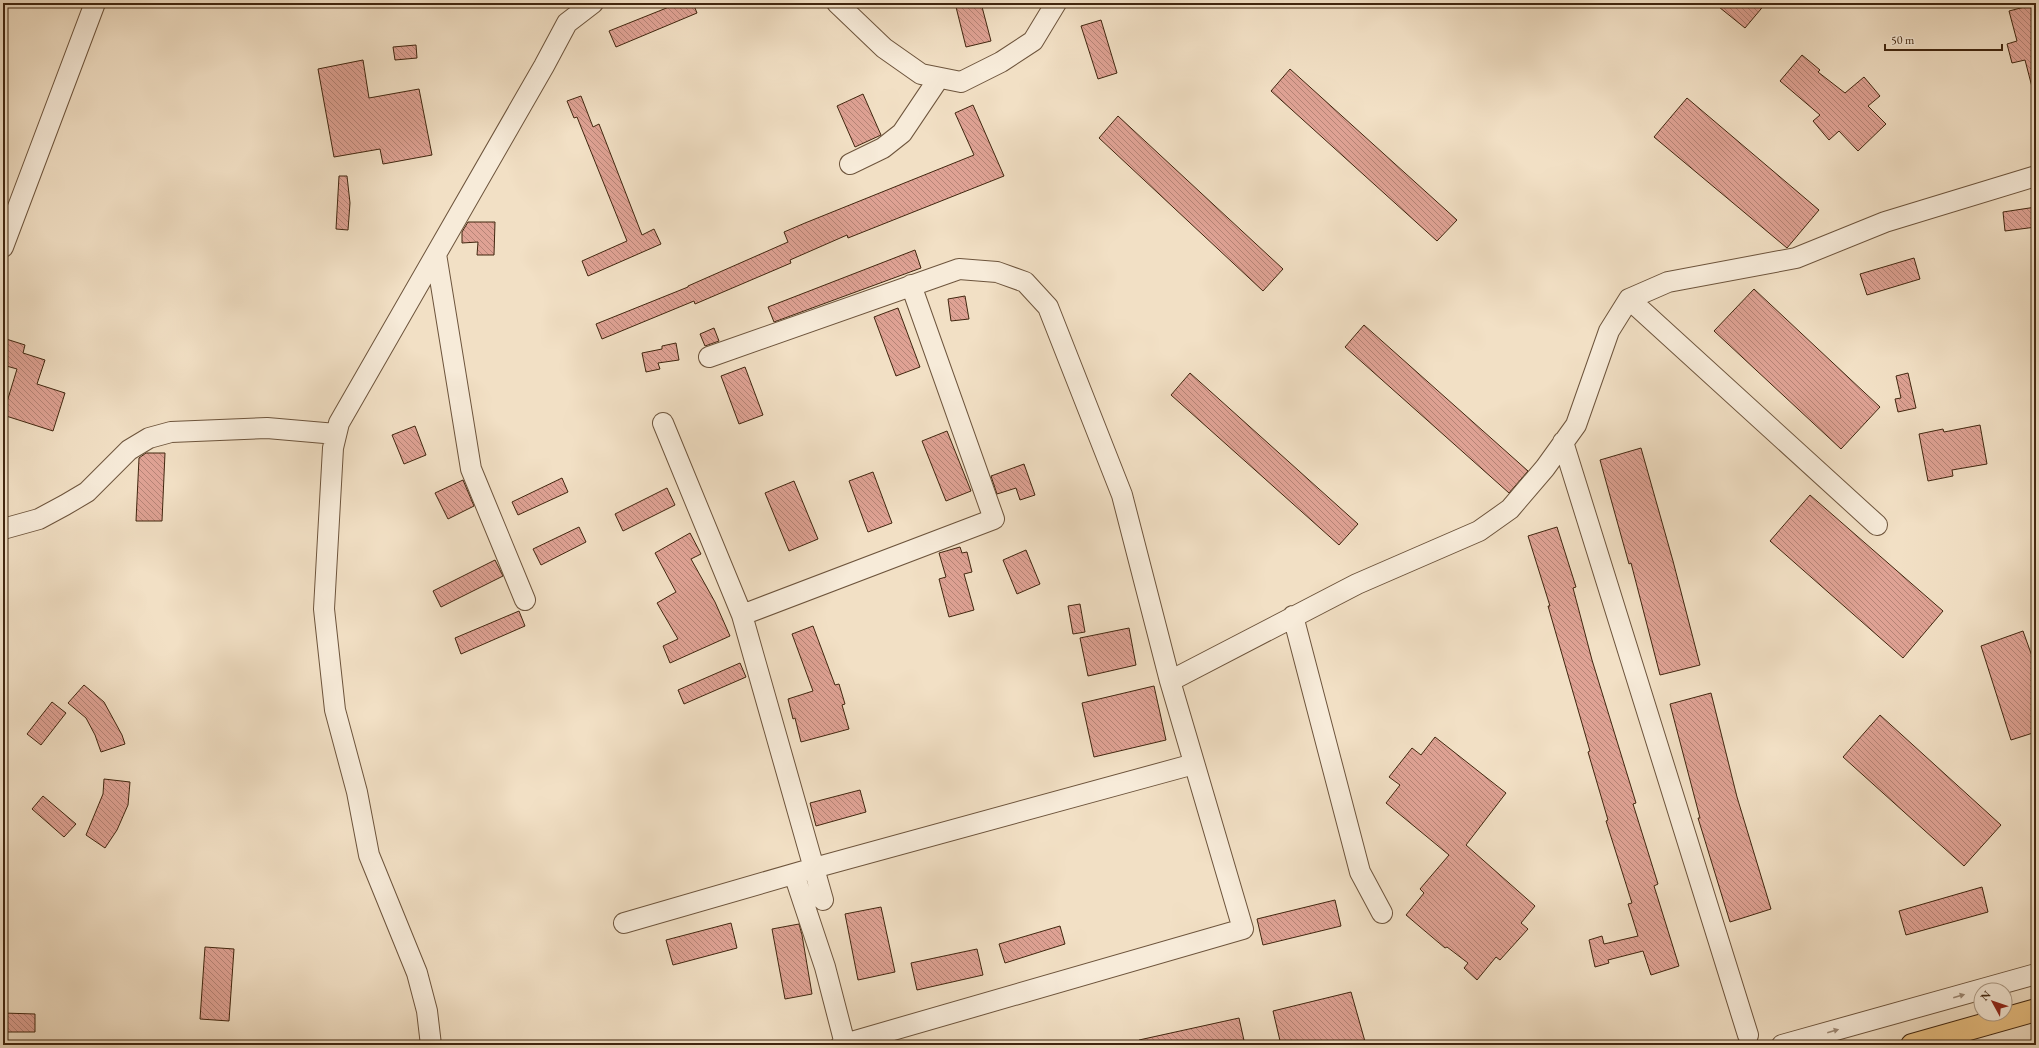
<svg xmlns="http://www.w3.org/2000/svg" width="2039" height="1048" font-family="'EB Garamond',serif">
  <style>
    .building { fill: url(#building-back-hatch); stroke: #41260f }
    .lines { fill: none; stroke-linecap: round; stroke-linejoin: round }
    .minor-casing { stroke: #6d543c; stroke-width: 22 }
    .highway-casing { stroke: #41260f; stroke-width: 24 }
    .minor { stroke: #f7ebd9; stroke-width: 20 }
    .highway { stroke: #e9c082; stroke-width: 22 }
    .oneway { fill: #9c8874 }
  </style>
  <defs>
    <pattern id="building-back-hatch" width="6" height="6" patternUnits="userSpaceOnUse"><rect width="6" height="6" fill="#dfa294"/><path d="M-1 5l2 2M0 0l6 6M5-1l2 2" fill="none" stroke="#b68477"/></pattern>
  </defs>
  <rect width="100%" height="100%" fill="#f2e0c5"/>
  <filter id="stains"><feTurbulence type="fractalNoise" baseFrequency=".005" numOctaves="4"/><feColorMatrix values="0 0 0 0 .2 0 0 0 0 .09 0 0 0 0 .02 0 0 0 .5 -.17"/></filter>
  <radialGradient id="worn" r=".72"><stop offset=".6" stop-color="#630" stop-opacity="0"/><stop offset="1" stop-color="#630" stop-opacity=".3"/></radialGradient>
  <path class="building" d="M679 3H693L697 13 616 47 609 31Z
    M955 3H981L991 41 966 47Z
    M1714 3H1766L1745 28Z
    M2036 4V87H2032L2025 60 2012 63 2007 44 2017 41 2009 11Z
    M1101 20 1117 73 1098 79 1081 26Z
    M416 45 417 58 395 60 393 47Z
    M1802 55 1820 70 1818 72 1845 93 1864 77 1880 96 1868 106 1886 124 1858 151 1839 131 1829 140 1813 121 1820 115 1780 81Z
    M363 60 369 98 419 89 432 155 383 164 380 149 334 157 318 69Z
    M1290 69 1457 220 1437 241 1271 91Z
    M863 94 881 135 855 147 837 106Z
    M581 96 593 127 599 124 642 235 654 229 661 244 588 276 582 261 627 241 577 117 574 118 567 101Z
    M1687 98 1819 210 1787 248 1654 137Z
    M973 105 1004 176 848 238 847 235 790 260 791 263 695 304 694 301 602 339 596 324 688 287V286L788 242 784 232 805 223 974 155 955 113Z
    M1118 116 1283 269 1263 291 1099 138Z
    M339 176H347L350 203 348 230 336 229Z
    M2036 207V227L2005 231 2003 212Z
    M468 222H495L494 255H477L478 242 462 243V232Z
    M915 250 921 268 774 322 768 307Z
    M1914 258 1920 279 1867 295 1860 274Z
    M1754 289 1880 407 1841 449 1714 331Z
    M965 296 969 319 951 321 948 299Z
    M898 308 920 367 896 376 874 317Z
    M1364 325 1528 471 1509 493 1345 347Z
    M714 328 719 341 705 346 700 334Z
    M3 338 25 345 23 353 45 360 37 384 65 393 53 431 3 415 17 369 3 365Z
    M676 343 679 360 658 363 660 369 646 372 642 353 662 349V346Z
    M745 367 763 415 739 424 721 376Z
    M1190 373 1358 524 1339 545 1171 395Z
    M1908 373 1916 408 1898 412 1895 399 1901 398 1896 376Z
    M1980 425 1987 464 1952 470 1953 476 1928 481 1919 434 1943 429 1944 432Z
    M415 426 426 455 404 464 392 435Z
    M947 431 971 491 946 501 922 441Z
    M1641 448 1673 561 1700 665 1660 675 1631 563 1629 564 1600 460Z
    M146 453H165L162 521H136L139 458Z
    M1024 464 1035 495 1020 500 1016 488 997 494 991 476Z
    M873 472 892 523 868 532 849 481Z
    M562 478 568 492 518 515 512 502Z
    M463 480 474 506 448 519 435 493Z
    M794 481 818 539 789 551 765 493Z
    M667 488 675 505 623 531 615 514Z
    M1810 495 1943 611 1903 658 1770 541Z
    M579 527 586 542 541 565 533 549Z
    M1557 527 1576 587 1573 588 1592 660 1636 803 1633 804 1658 884 1654 886 1679 966 1651 975 1643 951 1608 960 1609 963 1595 967 1589 940 1602 936 1604 944 1638 936 1628 904 1632 903 1606 821 1608 820 1588 752 1590 751 1548 606H1550L1528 536Z
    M690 533 701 554 691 559 715 602 730 636 670 663 663 646 678 639 657 603 676 592 655 553Z
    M960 547 962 553 967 552 972 572 964 574 974 610 949 617 939 579 946 577 939 553Z
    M1026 550 1040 584 1017 594 1003 560Z
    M495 560 503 576 441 607 433 591Z
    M1080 604 1085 632 1073 634 1068 606Z
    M519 611 525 626 461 654 455 638Z
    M813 626 835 685 839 684 845 704 842 705 849 729 801 742 795 718 793 719 788 699 813 691 792 634Z
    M1129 628 1136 665 1088 676 1080 638Z
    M2023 631 2033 659 2036 658V732L2011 740 1981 646Z
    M740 663 746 677 684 704 678 690Z
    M84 685 104 702 122 735 125 744 101 752 95 735 86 718 68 703Z
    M1154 686 1166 740 1094 757 1082 703Z
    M1711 693 1737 797 1771 909 1730 922 1698 818H1700L1670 704Z
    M52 702 66 713 41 745 27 734Z
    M1880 715 2001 825 1964 866 1843 757Z
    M1435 737 1506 793 1466 845 1535 906 1521 923 1528 929 1500 960 1496 957 1477 980 1464 968 1468 963 1447 947 1445 948 1406 915 1424 893 1420 889 1449 855 1386 803 1400 785 1389 777 1412 748 1421 755Z
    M104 779 130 782 128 805 117 830 105 848 86 835 103 794Z
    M860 790 866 812 816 826 810 803Z
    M43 796 76 824 64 837 32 809Z
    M1982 887 1988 912 1906 935 1899 911Z
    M1335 900 1341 926 1263 945 1257 919Z
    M881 907 895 972 858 980 845 914Z
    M731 923 737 948 673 965 666 940Z
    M799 924 802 935 812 994 785 999 772 929Z
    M1060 926 1065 944 1005 963 999 944Z
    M205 947 234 949 229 1021 200 1019Z
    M977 949 983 975 917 990 911 963Z
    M1351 992 1366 1045H1281L1273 1011Z
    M3 1013 35 1014V1032H3Z
    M1239 1018 1245 1045H1140L1139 1040Z"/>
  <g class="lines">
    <g class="minor-casing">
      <path id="minor" d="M837 3 884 48 921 74 961 82 1001 62 1033 41 1056 3
        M850 164 883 148 902 133 939 78
        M3 247 95 3
        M436 254 471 469 525 600
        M1629 299 1877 525
        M709 357 959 269 997 272 1025 282 1048 307 1122 495 1170 681 1243 929 841 1045
        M663 423 742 615 823 900
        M1563 442 1748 1035
        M3 529 39 519 65 505 87 492 129 450 149 438 171 432 267 428 336 434
        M742 615 994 519 911 285
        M1293 616 1360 872 1382 913
        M1170 681 1357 584 1479 531 1510 509 1545 468 1576 425 1609 331 1629 299 1668 282 1796 258 1885 222 2036 176
        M794 874 825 967 845 1044
        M624 923 814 868 1194 764
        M431 1045 427 1011 417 973 369 855 357 792 335 710 324 609 333 448 339 423 544 66 567 23 593 3
        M1782 1045 2036 974"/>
    </g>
    <g class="highway-casing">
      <path id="highway" d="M1912 1045 2036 1010"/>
    </g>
    <use href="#minor" class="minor"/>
    <use href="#highway" class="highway"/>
  </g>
  <defs><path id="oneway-solid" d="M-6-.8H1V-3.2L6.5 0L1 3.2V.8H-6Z"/></defs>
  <g class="oneway">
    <use href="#oneway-solid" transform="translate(1959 996) rotate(-16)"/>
    <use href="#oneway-solid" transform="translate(1833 1031) rotate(-16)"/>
  </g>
  <rect width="2039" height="1048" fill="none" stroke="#f2e0c5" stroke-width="16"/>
  <rect x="4" y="4" width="2031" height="1040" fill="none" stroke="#41260f" stroke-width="2"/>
  <rect x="8" y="8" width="2023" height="1032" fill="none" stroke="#41260f"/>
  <g transform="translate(1993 1002) rotate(310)"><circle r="19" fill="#f7ebd9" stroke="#ae9c88"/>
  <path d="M0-3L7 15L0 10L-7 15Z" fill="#8f2418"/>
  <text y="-6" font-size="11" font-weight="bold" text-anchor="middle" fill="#41260f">N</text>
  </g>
  <path d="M1885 44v6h117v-6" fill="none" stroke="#41260f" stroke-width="2"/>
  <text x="1891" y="44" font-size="12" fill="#41260f" stroke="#f7ebd9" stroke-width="3" paint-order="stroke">50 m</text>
  <rect width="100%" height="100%" filter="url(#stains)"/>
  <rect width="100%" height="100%" fill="url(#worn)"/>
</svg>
